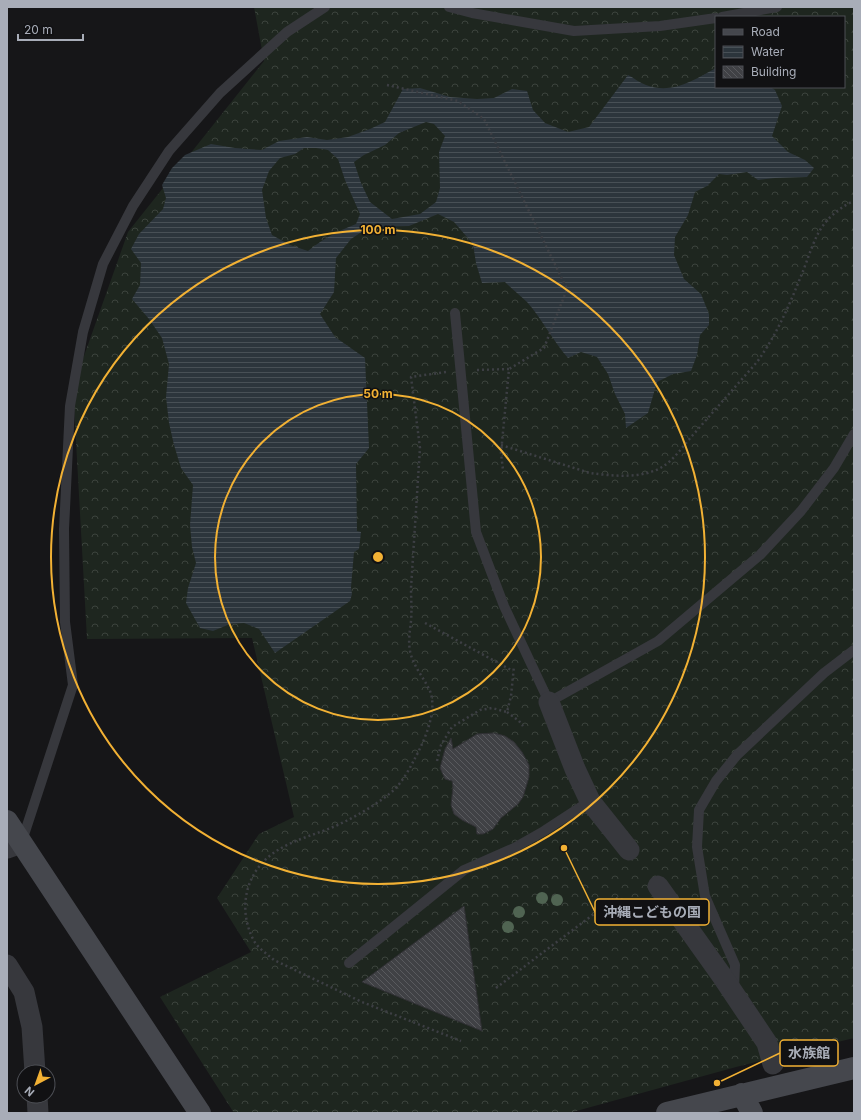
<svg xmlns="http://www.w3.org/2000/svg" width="861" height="1120" font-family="Inter,'Noto Sans JP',sans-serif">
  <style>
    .forest { fill: url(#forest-crowns); fill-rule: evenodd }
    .water { fill: url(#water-rules); fill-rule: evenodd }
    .building { fill: url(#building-back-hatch); stroke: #303034 }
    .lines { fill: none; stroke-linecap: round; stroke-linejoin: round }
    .path { stroke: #3d3f44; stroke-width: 2.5; stroke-dasharray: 2 3; stroke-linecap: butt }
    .lane { stroke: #37383d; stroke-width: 10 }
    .street { stroke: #37383d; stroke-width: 21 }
    .secondary { stroke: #45474d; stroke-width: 22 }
    .tree { fill: #506452 }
    .ring { fill: none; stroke: #f2b134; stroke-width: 2 }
    .centre { fill: #f2b134; stroke: #111113; stroke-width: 2 }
    .ring-label { font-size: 12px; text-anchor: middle; font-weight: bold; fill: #f2b134; stroke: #111113; stroke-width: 3; stroke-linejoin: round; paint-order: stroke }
    .leader { fill: none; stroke: #f2b134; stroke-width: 1.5 }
    .callout-dot { fill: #f2b134; stroke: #111113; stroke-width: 1.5 }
    .callout { fill: #111113; stroke: #f2b134; stroke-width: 1.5 }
    .callout-label { font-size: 14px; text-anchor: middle; font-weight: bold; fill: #a8adb8 }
  </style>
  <defs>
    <pattern id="forest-crowns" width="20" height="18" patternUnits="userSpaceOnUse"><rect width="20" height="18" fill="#1e261f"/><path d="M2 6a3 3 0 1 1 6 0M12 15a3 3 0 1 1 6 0" fill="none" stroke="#3c433d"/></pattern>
    <pattern id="water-rules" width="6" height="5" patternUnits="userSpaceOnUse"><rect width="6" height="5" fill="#2c353c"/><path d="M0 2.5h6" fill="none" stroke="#485056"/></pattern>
    <pattern id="building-back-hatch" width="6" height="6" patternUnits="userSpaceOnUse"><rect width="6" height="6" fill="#404145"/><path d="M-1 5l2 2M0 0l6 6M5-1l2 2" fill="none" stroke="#595a5e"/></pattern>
  </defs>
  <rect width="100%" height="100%" fill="#161618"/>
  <path class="forest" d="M254 7H854V1038L736 1067 569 1113H234L160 997 251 952 217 898 259 834 294 817 252 638 87 639 73 387 128 232 264 61ZM716 17H844V87H716Z"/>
  <path class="water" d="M716 68V87H770L775 90 782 106 772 136 788 152 805 160 814 168 807 177 775 178 758 180 747 172 727 175 719 174 707 186 695 192 688 215 675 237 674 255 684 279 701 294 709 314V325L700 335 697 355 691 371 673 374 657 382 648 413 626 428 625 414 615 394 608 374 597 357 581 352 568 358C553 341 542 319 527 302 520 295 512 289 505 282L482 283 476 263 473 244 454 222 438 214 409 226 369 227 351 239 336 258 334 292 320 314 335 337 365 358 369 448 356 464 357 531 361 532 359 549 354 552 351 587 352 594 350 601 275 653 259 629 244 623 230 624 213 631 200 628 186 603 188 588 196 563 192 547 190 525 193 485 181 468 174 445 169 423 166 397 169 364 162 338 149 319 132 299 140 285 141 263 131 249 139 234 163 209 166 198 162 185 172 168 185 155 211 144 235 148 262 150 279 141 307 137 327 140 348 137 370 129 385 122 403 89 420 88 450 97 477 99 494 98 512 89 527 91 533 110 545 123 568 132 589 127 628 75C634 78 640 83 646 85 672 95 694 80 716 68ZM426 122 434 124 445 136 439 152 440 188 436 202 420 214 392 219 370 202 361 183 354 162 364 155 385 145 399 133ZM304 148H316L328 150 338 159 345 180 360 214 356 224C336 232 324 238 308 251L290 245 272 235 266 218 262 190 269 171 280 158 295 154Z"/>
  <path class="building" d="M494 733 505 736 514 742 522 752 529 765V777L523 797 518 804 501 818 493 829 483 834H477L476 827 462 820 454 814 451 805 453 787 452 781 445 779 440 768 445 749 451 738 453 749 477 734Z
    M464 906 482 1031 362 982Z"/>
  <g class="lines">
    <path class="path" d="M387 85 458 101 484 119 567 289 544 348 509 369
      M477 370 509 369 501 453 503 470
      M446 372 411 377 420 448 411 588C411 599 412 610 411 621 410 631 408 640 410 651 413 666 424 678 430 691 438 711 424 742 414 760 409 770 402 782 394 790 380 802 362 813 346 821 321 834 294 838 272 854 244 875 238 911 254 941 259 949 267 954 274 960L362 1002 461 1041
      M501 445 590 473C612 476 642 479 662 467 674 460 683 446 692 436 714 411 735 387 757 362 776 336 789 306 801 276 808 260 814 236 825 223 832 214 844 205 854 201
      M425 623 513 671
      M507 712 519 721 523 726
      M437 761 441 745 452 727 480 710 492 708 507 712 511 696 514 666
      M496 988 615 898 644 905"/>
    <path class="lane" d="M449 7 472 13 574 31 660 26 716 18
      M722 17 777 7
      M455 313 476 532 504 606 549 702 658 641 760 555 801 511 834 468 854 434
      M22 841 73 685 65 622 64 529 70 406 83 332 103 264 133 206 169 151 220 93 287 32 325 7
      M349 963 464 870 514 848 544 831 590 801
      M734 989 735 965 705 896 697 847 699 810 716 781 737 755 824 673 854 650"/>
    <path class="street" d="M549 702 575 769 590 801 629 850
      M7 848 21 843
      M658 886 722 976 767 1043 773 1064
      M7 965 24 992 32 1027 35 1072
      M37 1096 38 1113"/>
    <path class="secondary" d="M7 821 200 1113
      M742 1094 752 1113
      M667 1113 854 1068"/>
  </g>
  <g class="tree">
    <circle cx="542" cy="898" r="6"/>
    <circle cx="557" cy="900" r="6"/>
    <circle cx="519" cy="912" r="6"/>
    <circle cx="508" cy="927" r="6"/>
  </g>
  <g class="ring">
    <circle cx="378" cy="557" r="163"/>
    <circle cx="378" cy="557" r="327"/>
  </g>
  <circle cx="378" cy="557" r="6" class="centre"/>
  <g class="ring-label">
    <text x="378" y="234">100 m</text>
    <text x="378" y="398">50 m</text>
  </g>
  <path class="leader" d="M564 848L595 912M717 1083L780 1053"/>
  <g class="callout-dot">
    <circle cx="564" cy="848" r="4"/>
    <circle cx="717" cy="1083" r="4"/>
  </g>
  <g class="callout">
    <rect x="595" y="899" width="114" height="26" rx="4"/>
    <rect x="780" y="1040" width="58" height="26" rx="4"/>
  </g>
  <g class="callout-label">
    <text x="652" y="917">沖縄こどもの国</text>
    <text x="809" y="1058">水族館</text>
  </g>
  <rect width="861" height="1120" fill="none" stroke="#a8adb8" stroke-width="16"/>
  <rect x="715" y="16" width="130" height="72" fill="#111113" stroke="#4d4f55"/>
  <rect x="723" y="29" width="20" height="6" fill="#45474d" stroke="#4d4f55"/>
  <text x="751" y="36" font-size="12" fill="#a8adb8">Road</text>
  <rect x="723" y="46" width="20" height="12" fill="url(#water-rules)" stroke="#4d4f55"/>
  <text x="751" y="56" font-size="12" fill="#a8adb8">Water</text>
  <rect x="723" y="66" width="20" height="12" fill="url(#building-back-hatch)" stroke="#4d4f55"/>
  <text x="751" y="76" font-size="12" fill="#a8adb8">Building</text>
  <g transform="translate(36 1084) rotate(221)"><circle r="19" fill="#111113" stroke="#4d4f55"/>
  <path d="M0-3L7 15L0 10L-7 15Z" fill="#f2b134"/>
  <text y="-6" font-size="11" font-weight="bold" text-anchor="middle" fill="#a8adb8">N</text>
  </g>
  <path d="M18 34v6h65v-6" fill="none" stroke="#a8adb8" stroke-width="2"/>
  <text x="24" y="34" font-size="12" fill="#a8adb8" stroke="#111113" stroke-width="3" paint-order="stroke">20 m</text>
</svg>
